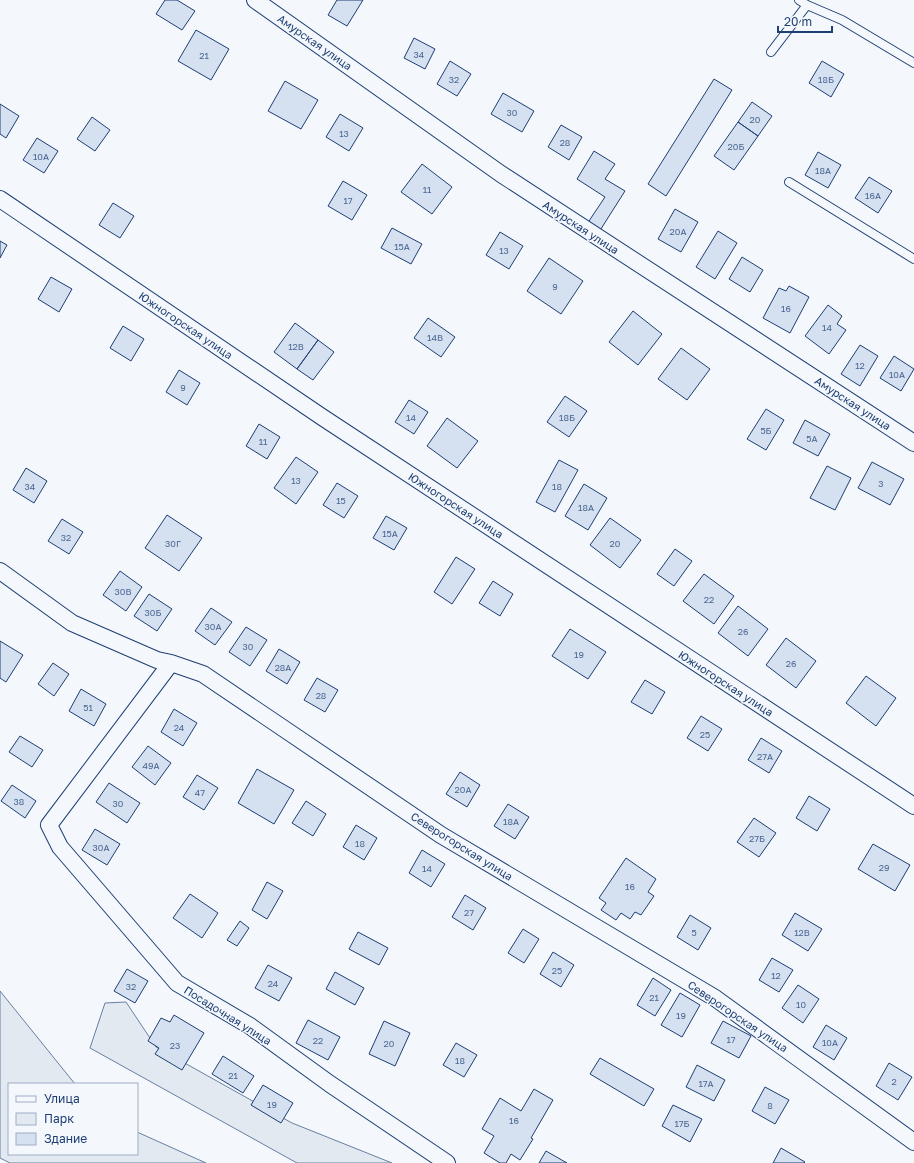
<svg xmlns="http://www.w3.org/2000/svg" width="914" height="1163" font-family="'Golos Text',sans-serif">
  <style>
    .green { fill: #e3e9f0; stroke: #687fa3 }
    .building { fill: #d5e0f0; stroke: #1d3f73 }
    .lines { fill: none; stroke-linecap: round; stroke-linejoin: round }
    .lane-casing { stroke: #1d3f73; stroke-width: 10 }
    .street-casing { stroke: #1d3f73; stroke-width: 18 }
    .lane { stroke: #f4f7fb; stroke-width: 8 }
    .street { stroke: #f4f7fb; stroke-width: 16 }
    .labels { text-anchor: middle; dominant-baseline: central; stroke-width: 3; stroke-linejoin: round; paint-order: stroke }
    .number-label { font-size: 9px; fill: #4b6792 }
    .street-label { font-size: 11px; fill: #1d3f73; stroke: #f4f7fb }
  </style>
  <rect width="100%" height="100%" fill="#f4f7fb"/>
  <path class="green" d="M0 991 75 1084H9V1154H137V1132L206 1163H10L0 1158Z
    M126 1002 156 1047 292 1123 392 1163H297L90 1048 105 1003Z"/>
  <path class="building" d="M165 0H177L195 11 182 30 156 14Z
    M337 0H363L347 26 328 15Z
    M196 30 229 49 211 80 178 61Z
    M414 38 435 49 425 69 404 58Z
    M450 61 471 74 457 96 437 84Z
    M822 61 844 74 831 97 809 83Z
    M714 79 732 90 666 196 648 184Z
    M285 81 318 100 301 129 268 111Z
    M503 93 534 111 522 132 491 114Z
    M752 102 772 116 758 136 738 122Z
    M0 104 19 116 6 138 0 134Z
    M340 114 363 128 349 151 326 137Z
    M92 117 110 130 95 151 77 139Z
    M738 122 758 136 734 170 714 156Z
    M561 125 582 137 569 160 548 147Z
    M37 138 58 151 44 173 23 160Z
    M594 151 615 164 605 179 625 191 599 232 587 224 605 197 577 179Z
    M818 152 841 165 828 188 805 175Z
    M422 164 452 187 432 214 401 192Z
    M869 177 892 191 878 213 855 198Z
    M343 181 367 195 352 220 328 206Z
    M113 203 134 216 120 238 99 225Z
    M675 209 698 222 681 252 658 239Z
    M392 228 422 244 411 264 381 248Z
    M718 231 737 243 715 279 696 267Z
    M500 232 523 246 509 269 486 255Z
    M0 241 7 245 0 258Z
    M742 257 763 270 750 292 729 279Z
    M549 258 583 281 561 314 527 291Z
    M51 277 72 289 59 312 38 299Z
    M789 286 809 297 790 333 763 318 779 288 786 291Z
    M828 305 842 316 837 324 846 330 829 354 805 336Z
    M633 311 662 334 638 365 609 342Z
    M428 318 455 337 441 357 414 338Z
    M295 323 318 340 297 369 274 352Z
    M123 326 144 339 131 361 110 348Z
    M318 340 334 352 313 380 297 369Z
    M860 345 878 356 860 386 841 374Z
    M681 348 710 369 687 400 658 379Z
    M894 356 914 369 901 391 880 378Z
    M179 370 200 383 187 405 166 392Z
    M565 396 587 411 569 437 547 422Z
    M409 400 428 412 414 434 395 422Z
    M766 409 784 420 766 450 747 439Z
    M447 418 478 441 457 468 427 446Z
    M805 420 830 434 818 456 793 443Z
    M259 424 280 437 267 459 246 446Z
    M296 457 318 472 296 504 274 488Z
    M559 460 578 470 555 512 536 502Z
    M872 462 904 479 890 505 858 488Z
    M827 466 851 478 835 510 810 498Z
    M26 468 47 481 34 503 13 490Z
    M337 483 358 496 344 518 323 505Z
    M584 484 607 498 588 530 565 516Z
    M167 515 202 538 179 571 145 548Z
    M386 516 407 528 394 550 373 538Z
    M610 518 641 540 620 568 590 545Z
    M62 519 83 532 69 554 48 541Z
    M675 549 692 561 674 586 657 574Z
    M456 557 475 569 452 604 434 592Z
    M120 571 142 587 126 611 103 595Z
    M704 574 734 596 714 624 683 601Z
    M493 581 513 594 500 616 479 603Z
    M149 594 172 609 157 631 134 616Z
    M738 606 768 629 748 656 718 633Z
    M211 608 232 622 215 645 195 631Z
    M246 627 267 640 250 666 229 652Z
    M570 629 606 652 588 679 552 656Z
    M786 638 816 661 796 688 766 665Z
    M0 641 23 655 6 682 0 678Z
    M279 649 300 662 287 684 266 671Z
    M53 663 69 674 54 696 38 684Z
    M866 676 896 698 876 726 846 703Z
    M317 678 338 690 325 712 304 700Z
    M645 680 665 692 652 714 631 702Z
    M81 689 106 704 94 726 69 711Z
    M174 709 197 723 183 746 161 732Z
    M701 716 722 729 708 751 687 738Z
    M20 736 43 750 32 767 9 752Z
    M761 738 782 751 769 773 748 760Z
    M148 746 171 763 155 785 132 767Z
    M257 769 294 790 274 824 238 803Z
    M460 772 480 785 467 807 446 794Z
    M197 775 218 788 204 810 183 797Z
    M109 783 140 803 127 823 96 802Z
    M12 785 36 801 25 818 1 801Z
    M809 796 830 809 817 831 796 818Z
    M306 801 326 814 313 836 292 823Z
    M508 804 529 817 515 839 494 826Z
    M754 818 776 833 759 857 737 842Z
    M356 825 377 838 364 860 343 847Z
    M95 829 120 844 107 865 82 850Z
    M873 844 910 865 895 891 858 869Z
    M422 850 445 864 431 887 409 873Z
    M626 858 656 879 648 892 654 896 641 915 635 912 630 919 621 913 616 920 601 910 606 903 599 898Z
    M267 882 283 891 267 919 252 910Z
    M190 894 218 913 202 938 173 918Z
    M465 895 486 908 473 930 452 917Z
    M795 913 822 929 808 951 782 935Z
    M690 915 711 928 698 950 677 937Z
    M240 921 249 928 237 946 227 940Z
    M523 929 539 939 524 963 508 953Z
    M358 932 388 948 379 965 349 949Z
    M553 952 574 965 561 987 540 974Z
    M772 958 793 970 779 992 759 980Z
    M268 965 292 978 279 1001 255 988Z
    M127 969 148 981 135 1003 114 991Z
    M335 972 364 988 355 1005 326 989Z
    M653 978 671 990 655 1016 637 1005Z
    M798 985 819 999 803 1023 782 1008Z
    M680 993 700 1005 682 1037 661 1025Z
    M174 1015 204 1033 182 1070 155 1054 159 1048 148 1041 161 1018 170 1022Z
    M308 1020 340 1037 328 1060 296 1043Z
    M384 1021 410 1033 395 1066 369 1054Z
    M723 1021 751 1036 739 1058 711 1043Z
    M826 1025 847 1038 834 1060 813 1047Z
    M456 1043 477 1055 464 1077 443 1065Z
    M223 1056 254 1076 243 1093 212 1074Z
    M600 1058 654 1089 644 1106 590 1074Z
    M889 1063 912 1077 898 1100 876 1086Z
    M697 1065 725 1080 714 1101 686 1087Z
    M263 1085 293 1103 281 1123 251 1105Z
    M765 1087 789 1100 775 1124 752 1111Z
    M534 1089 553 1100 531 1138 533 1139 520 1160 511 1154 506 1163H500L484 1153 494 1136 482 1129 500 1098 521 1111Z
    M673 1105 702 1119 690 1142 662 1126Z
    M781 1148 805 1162 804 1163H773Z
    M546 1151 567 1163H539Z"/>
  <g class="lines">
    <g class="lane-casing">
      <path id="lane" d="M799 0 807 5 842 20 914 63
        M771 52 807 5
        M789 182 914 259"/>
    </g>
    <g class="street-casing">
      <path id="street" d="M255 0 501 174 914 443
        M0 199 322 417 914 806
        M0 571 72 623 157 660 171 663 203 674 441 835 715 998 914 1142
        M171 663 49 825 60 847 177 983 250 1026 330 1084 447 1163"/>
    </g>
    <use href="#lane" class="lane"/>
    <use href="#street" class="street"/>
  </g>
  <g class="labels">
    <g class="number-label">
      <text x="419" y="54">34</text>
      <text x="204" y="55">21</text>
      <text x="454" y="79">32</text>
      <text x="826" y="79">18Б</text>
      <text x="512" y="112">30</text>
      <text x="755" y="119">20</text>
      <text x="344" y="133">13</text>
      <text x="565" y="142">28</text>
      <text x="736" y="146">20Б</text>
      <text x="41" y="156">10А</text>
      <text x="823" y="170">18А</text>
      <text x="427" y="189">11</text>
      <text x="873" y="195">16А</text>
      <text x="348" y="200">17</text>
      <text x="678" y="231">20А</text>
      <text x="402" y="246">15А</text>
      <text x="504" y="250">13</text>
      <text x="555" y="286">9</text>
      <text x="786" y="308">16</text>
      <text x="827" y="327">14</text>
      <text x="435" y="337">14В</text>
      <text x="296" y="346">12В</text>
      <text x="860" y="365">12</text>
      <text x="897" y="374">10А</text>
      <text x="183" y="387">9</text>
      <text x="411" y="417">14</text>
      <text x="567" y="417">18Б</text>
      <text x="766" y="430">5Б</text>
      <text x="812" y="438">5А</text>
      <text x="263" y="441">11</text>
      <text x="296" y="480">13</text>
      <text x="881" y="483">3</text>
      <text x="30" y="486">34</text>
      <text x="557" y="486">18</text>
      <text x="341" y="500">15</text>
      <text x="586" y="507">18А</text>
      <text x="390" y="533">15А</text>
      <text x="66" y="537">32</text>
      <text x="173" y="543">30Г</text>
      <text x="615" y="543">20</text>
      <text x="123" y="591">30В</text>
      <text x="709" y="599">22</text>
      <text x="153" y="612">30Б</text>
      <text x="213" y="626">30А</text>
      <text x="743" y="631">26</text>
      <text x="248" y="646">30</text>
      <text x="579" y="654">19</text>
      <text x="791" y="663">26</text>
      <text x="283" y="667">28А</text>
      <text x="321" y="695">28</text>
      <text x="88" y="707">51</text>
      <text x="179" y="727">24</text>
      <text x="705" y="734">25</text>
      <text x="765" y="756">27А</text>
      <text x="151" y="765">49А</text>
      <text x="463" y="789">20А</text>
      <text x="200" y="792">47</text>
      <text x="19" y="801">38</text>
      <text x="118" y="803">30</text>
      <text x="511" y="821">18А</text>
      <text x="757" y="838">27Б</text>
      <text x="360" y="843">18</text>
      <text x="101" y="847">30А</text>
      <text x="884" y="867">29</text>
      <text x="427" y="868">14</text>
      <text x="630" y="886">16</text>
      <text x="469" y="912">27</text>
      <text x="694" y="932">5</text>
      <text x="802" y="932">12В</text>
      <text x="557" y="970">25</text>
      <text x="776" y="975">12</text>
      <text x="273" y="983">24</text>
      <text x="131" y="986">32</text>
      <text x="654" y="997">21</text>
      <text x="801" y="1004">10</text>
      <text x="681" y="1015">19</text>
      <text x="731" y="1039">17</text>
      <text x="318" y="1040">22</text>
      <text x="830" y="1042">10А</text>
      <text x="389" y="1043">20</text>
      <text x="175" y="1045">23</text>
      <text x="460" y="1060">18</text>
      <text x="233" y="1075">21</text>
      <text x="894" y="1081">2</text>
      <text x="706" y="1083">17А</text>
      <text x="272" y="1104">19</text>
      <text x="770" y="1105">8</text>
      <text x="514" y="1120">16</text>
      <text x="682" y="1123">17Б</text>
    </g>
    <g class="street-label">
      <text transform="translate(315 42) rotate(35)">Амурская улица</text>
      <text transform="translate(581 227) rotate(33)">Амурская улица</text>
      <text transform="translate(186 325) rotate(34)">Южногорская улица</text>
      <text transform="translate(853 403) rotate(33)">Амурская улица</text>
      <text transform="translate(456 505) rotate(33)">Южногорская улица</text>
      <text transform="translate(726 683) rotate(33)">Южногорская улица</text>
      <text transform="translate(462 846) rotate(32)">Северогорская улица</text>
      <text transform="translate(228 1015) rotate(32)">Посадочная улица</text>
      <text transform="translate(738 1016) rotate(34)">Северогорская улица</text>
    </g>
  </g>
  <rect x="8" y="1083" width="130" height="72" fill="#f4f7fb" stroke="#9eadc5"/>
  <rect x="16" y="1096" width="20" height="6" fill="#f4f7fb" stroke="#9eadc5"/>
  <text x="44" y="1103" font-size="12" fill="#1d3f73">Улица</text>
  <rect x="16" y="1113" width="20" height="12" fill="#e3e9f0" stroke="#9eadc5"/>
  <text x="44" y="1123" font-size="12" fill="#1d3f73">Парк</text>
  <rect x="16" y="1133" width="20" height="12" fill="#d5e0f0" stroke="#9eadc5"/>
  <text x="44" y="1143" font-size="12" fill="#1d3f73">Здание</text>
  <path d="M778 26v6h54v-6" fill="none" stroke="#1d3f73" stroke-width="2"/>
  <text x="784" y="26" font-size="12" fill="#1d3f73" stroke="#f4f7fb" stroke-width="3" paint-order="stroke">20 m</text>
</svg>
